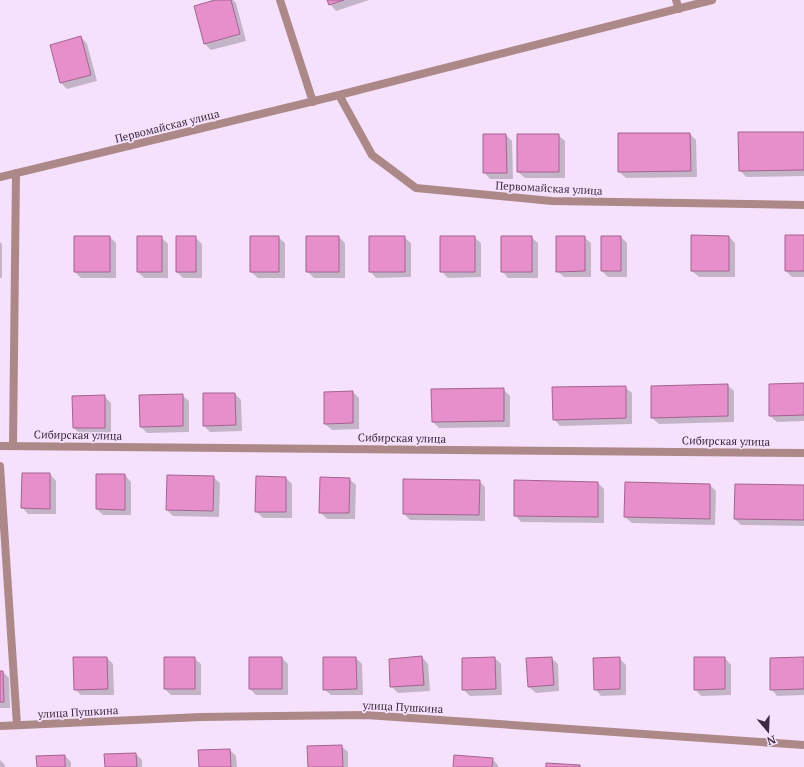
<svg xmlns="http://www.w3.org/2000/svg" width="804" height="767" font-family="'PT Serif',serif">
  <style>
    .shadow { fill: #0003 }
    .building { fill: #e68fcb; stroke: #a46390 }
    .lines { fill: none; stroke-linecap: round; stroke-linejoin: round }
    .street { stroke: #ad8888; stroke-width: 8 }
    .labels { text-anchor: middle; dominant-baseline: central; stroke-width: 3.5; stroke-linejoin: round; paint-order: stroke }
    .street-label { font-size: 11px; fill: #3d2942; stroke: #f5e1fb }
  </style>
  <rect width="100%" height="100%" fill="#f5e1fb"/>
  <path class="shadow" d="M218 0H233L236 3 246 41 211 50 205 44Z
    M328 0H369L336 11 330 4Z
    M81 37 87 44 97 81 67 89 61 83Z
    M804 133V176L746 177 740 170Z
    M619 134H690L696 140 697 177 626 178 619 172Z
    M484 135H506L512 141 513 179H490L484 172Z
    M558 135 565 141V178H525L518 172Z
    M804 236V277H792L786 271Z
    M110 237 116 243V278H81L75 272Z
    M161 237 168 244V278H144L138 272Z
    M195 237 202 244V278H183L177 272Z
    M278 237 285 243V278H258L251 272Z
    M339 237 345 243V278H314L307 271Z
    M404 237 411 243V277L376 278 370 271Z
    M474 237 481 243V277L448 278 441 271Z
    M531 237 538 243V278H508L502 271Z
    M584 237 591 243V277H564L557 271Z
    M602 237H621L627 243V277H608L602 271Z
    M729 237 735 243V277H699L692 271Z
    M0 242 2 244V278H0Z
    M804 384V421L777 422 770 416Z
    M727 385 734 391V422L659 424 652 418Z
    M625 387 632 393V424L560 426 554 419Z
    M503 389 510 396V427L439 428 433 422Z
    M353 392 359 398V429L332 430 325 424Z
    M204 394H235L241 400 242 431 210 432 204 426Z
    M182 395 189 401V432L147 433 141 427Z
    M104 396 111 403V434H80L74 428Z
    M23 474H50L56 481V514H28L22 507Z
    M125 475 131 482V515H103L97 509Z
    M213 477 220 483 219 517 173 516 167 510Z
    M286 478 292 484V518H263L256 511Z
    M349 479 356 485 355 519H327L320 512Z
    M479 481 485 487V521L410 520 404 514Z
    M598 483 604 489V523L521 522 515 515Z
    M626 483 710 485 716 491 715 525 632 523 625 517Z
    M804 486V526L741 525 735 519Z
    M422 657 428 664 430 691 398 693 391 686Z
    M107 658 113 664 114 695H81L75 689Z
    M165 658H194L201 664V695H171L165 689Z
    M250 658H282L288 664V695H256L250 689Z
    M324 658H356L362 664 363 695H331L324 689Z
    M495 658 501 664 502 695 470 696 463 689Z
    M551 658 558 664 559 691 536 693 529 687 527 659Z
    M619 658 626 665V695L601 696 595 689Z
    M725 658 731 665V695L701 696 695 689Z
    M804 658V695L777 696 771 689Z
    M0 672H3L9 678 10 708H0Z
    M341 746 348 752V767H309Z
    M230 750 236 756 237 767H200Z
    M136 754 142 760V767H106Z
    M65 756 71 762V767H38Z
    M493 759 499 767H454Z
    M0 760 5 765V767H0Z"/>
  <path class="building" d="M215 0H231L240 34 204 44 194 6Z
    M327 0H344L329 5Z
    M81 36 91 75 60 83 50 45Z
    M738 132H804V170L739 171Z
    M618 133H690L691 171 618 172Z
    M483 134H506L507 173H483Z
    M517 134H559V172H517Z
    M691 235 729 236V271H691Z
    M785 235H804V271H785Z
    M74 236H110V272H74Z
    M137 236H162V272H137Z
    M176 236H196V272H176Z
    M250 236H279V272H250Z
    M306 236H339V272H306Z
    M369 236H405V272H369Z
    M440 236H475V272H440Z
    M501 236H532V272H501Z
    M556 236H585V271L556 272Z
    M601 236H621V271H601Z
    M804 383V415L769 416V384Z
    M728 384V416L651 418V386Z
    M626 386V418L553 420 552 387Z
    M504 388V421L432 422 431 389Z
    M353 391V423L324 424V392Z
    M203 393H235L236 425 203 426Z
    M183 394V426L140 427 139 395Z
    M105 395V428H73L72 396Z
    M22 473H50V509L21 508Z
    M96 474H125V510L96 509Z
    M167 475 214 476 213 511 166 510Z
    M256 476 286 477V512H255Z
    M320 477 350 478 349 513H319Z
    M403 479 480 480 479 515 403 514Z
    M514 480 598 482V517L514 516Z
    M625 482 710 484V519L624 517Z
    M735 484 804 485V520L734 519Z
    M422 656 424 685 390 687 389 659Z
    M73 657H107L108 689 74 690Z
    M164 657H195V689H164Z
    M249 657H282V689H249Z
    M323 657H356L357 689 323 690Z
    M495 657 496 689 462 690V658Z
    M552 657 554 685 528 687 526 658Z
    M620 657V689L594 690 593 658Z
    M694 657H725V689L694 690Z
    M804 657V689L770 690V658Z
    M0 671H3L4 702H0Z
    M342 745 343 767H308L307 746Z
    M230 749 231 767H199L198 750Z
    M136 753 137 767H105L104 754Z
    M65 755V767H37L36 756Z
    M454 755 493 758 492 767H453Z
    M546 763 580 765V767H546Z"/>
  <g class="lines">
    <path class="street" d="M280 0 313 102
      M676 0 679 9
      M339 95 712 0
      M0 177 339 95 372 155 416 188 552 201 804 205
      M13 445 16 173
      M0 446 804 453
      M0 466 17 725
      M0 726 201 717 366 715 804 745"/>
  </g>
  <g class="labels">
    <g class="street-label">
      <text transform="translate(167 126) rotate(-14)">Первомайская улица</text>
      <text transform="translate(549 188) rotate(3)">Первомайская улица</text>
      <text transform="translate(78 435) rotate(1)">Сибирская улица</text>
      <text transform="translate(402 438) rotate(1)">Сибирская улица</text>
      <text transform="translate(726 441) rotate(1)">Сибирская улица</text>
      <text transform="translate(403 707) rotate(3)">улица Пушкина</text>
      <text transform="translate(78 712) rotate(-3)">улица Пушкина</text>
    </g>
  </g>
  <g transform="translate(768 731) rotate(161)" stroke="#f5e1fb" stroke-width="3" paint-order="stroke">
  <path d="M0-3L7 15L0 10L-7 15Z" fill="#3d2942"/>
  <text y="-6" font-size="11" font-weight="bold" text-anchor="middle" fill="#3d2942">N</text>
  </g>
</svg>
